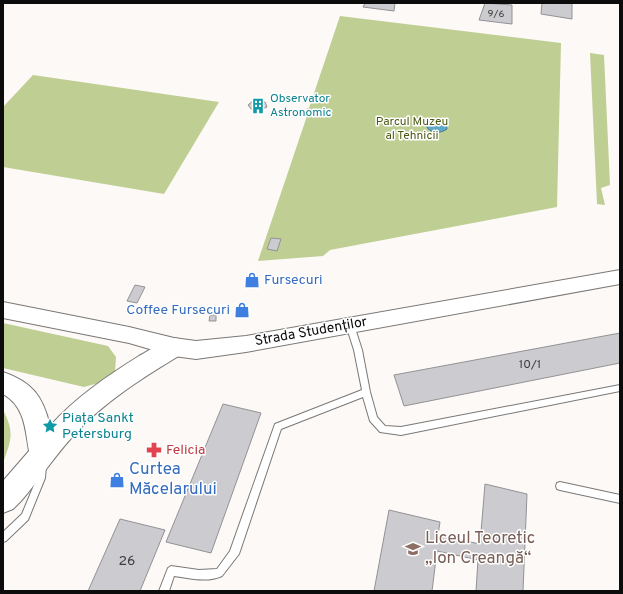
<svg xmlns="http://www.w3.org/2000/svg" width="623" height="594" font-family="Overpass,sans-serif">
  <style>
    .green { fill: #bfce92 }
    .water { fill: #5ca8c6; stroke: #44798e }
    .building { fill: #ccccd0; stroke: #929295 }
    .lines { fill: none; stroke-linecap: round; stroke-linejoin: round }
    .lane-casing { stroke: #7a7876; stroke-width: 2 }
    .secondary-casing { stroke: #7a7876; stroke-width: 2 }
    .primary-casing { stroke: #7a7876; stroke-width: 2 }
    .lane { fill: #fff; fill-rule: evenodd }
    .secondary { fill: #fff; fill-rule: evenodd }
    .primary { fill: #fff; fill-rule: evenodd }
    .labels { text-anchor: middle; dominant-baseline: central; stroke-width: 3; stroke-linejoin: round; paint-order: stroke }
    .far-number-label { font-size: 10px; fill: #3d3c3d }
    .far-culture-label { font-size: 12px; fill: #0d838f; stroke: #fff; text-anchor: start }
    .far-park-label { font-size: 12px; fill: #4c5912; stroke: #fff }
    .number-label { font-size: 12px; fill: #3d3c3d }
    .shop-label { font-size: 14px; fill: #366cbe; stroke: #fff; text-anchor: start }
    .street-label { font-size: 14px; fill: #0d0c0c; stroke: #fff }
    .culture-label { font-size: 14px; fill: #0d838f; stroke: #fff; text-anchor: start }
    .health-label { font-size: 14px; fill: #be3a42; stroke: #fff; text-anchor: start }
    .near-number-label { font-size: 14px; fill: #3d3c3d }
    .near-shop-label { font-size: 17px; fill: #366cbe; stroke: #fff; text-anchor: start }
    .near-education-label { font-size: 17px; fill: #785e54; stroke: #fff; text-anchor: start }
  </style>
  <rect width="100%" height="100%" fill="#fcf9f6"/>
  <path class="green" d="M340 16 561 43 557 207 330 250 323 256 258 261 308 113 306 112 307 108H309Z
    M590 53 604 55 610 185 601 188 605 205 597 204Z
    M33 75 219 102 164 194 3 167V107Z
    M3 323 108 346 116 357 115 372 102 382 84 387 3 368Z
    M3 410C15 433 11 440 3 463Z"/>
  <path class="water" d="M436 120 446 123 447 129C440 134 429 134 426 125L428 122Z"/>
  <path class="building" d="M365 3H395L394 11 363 7Z
    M485 3 512 5V24L479 20Z
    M542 3H572V19L541 14Z
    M254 100 265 102 267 107 260 110 251 109 248 105Z
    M271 238 281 239 277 251 267 249Z
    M248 275 256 276 255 285H248Z
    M135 285 145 287 137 303 127 301Z
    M239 306 247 307 244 314 237 313Z
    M210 315H216V321H209Z
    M620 333V363L404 406 394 375Z
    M223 404 261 413 211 553 166 542Z
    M485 484 527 494 523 591H476L478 560 437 551 432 591H374L389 510 440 522 438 535 480 544Z
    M120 519 165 530 140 591H88Z"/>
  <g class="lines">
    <g class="lane-casing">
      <path id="lane" d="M350 322 353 323 354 325 362 350 370 392 377 417 385 426 401 427 620 385V391L401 435 380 432 370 421 363 397 281 429 239 554 222 576C207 583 189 578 174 576L169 591H159L168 568 171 566 199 570 217 569 230 551 275 424 362 390 354 350 346 325 347 323Z
        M42 462 45 463 46 466 45 478 28 520 6 541 3 542V532L22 514 37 478 39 463Z
        M560 482 620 495V503L560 490 557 489 556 486 557 483Z"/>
    </g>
    <g class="secondary-casing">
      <path id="secondary" d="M620 270V284L246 352 196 359 174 356 129 343 3 318V302L129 327 174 338 196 341 246 336Z"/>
    </g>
    <g class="primary-casing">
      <path id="primary" d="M174 338 182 340 186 347 182 354C144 377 105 401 75 434 55 455 40 479 21 501L13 509 3 513V481L29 451C25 428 25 407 3 394V372C32 382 43 396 50 426 75 398 107 376 139 356 150 350 161 342 174 338Z"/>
    </g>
    <use href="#lane" class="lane"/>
    <use href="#secondary" class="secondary"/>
    <use href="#primary" class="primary"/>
  </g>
  <defs>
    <g id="building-bare" transform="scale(1.2)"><path d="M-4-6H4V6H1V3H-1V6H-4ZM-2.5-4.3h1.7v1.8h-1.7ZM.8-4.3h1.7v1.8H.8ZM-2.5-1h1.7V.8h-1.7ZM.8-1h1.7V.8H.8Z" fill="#0f9aa8" stroke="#fff" stroke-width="2.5" paint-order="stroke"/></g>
    <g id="shop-bare" transform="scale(1.2)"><path d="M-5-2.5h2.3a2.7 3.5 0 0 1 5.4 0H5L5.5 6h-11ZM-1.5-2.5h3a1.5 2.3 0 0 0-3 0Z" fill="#3f7fe0" stroke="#fff" stroke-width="2.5" paint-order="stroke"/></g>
    <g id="sight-bare" transform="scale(1.2)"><path d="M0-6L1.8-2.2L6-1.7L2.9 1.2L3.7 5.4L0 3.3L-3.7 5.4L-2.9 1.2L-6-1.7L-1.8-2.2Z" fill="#0f9aa8" stroke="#fff" stroke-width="2.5" paint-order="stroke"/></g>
    <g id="pharmacy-bare" transform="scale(1.2)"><path d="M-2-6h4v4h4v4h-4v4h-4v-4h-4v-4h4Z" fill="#e0444e" stroke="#fff" stroke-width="2.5" paint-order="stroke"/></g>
    <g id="school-bare" transform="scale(1.2)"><path d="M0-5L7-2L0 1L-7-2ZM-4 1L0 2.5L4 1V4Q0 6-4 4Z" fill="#8d6e63" stroke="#fff" stroke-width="2.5" paint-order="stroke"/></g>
  </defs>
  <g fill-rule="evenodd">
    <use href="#building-bare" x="258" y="106"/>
    <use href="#shop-bare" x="252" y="280"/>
    <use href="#shop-bare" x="242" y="310"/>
    <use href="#sight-bare" x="50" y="426"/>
    <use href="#pharmacy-bare" x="154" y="450"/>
    <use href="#shop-bare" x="117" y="480"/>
    <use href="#school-bare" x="413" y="549"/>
  </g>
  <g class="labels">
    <g class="far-number-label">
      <text x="496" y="14">9/6</text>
    </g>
    <g class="far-culture-label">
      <text x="270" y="99">Observator<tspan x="270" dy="14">Astronomic</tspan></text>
    </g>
    <g class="far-park-label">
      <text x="412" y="122">Parcul Muzeu<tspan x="412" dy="14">al Tehnicii</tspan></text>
    </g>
    <g class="number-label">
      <text x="530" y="365">10/1</text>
    </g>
    <g class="shop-label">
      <text x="264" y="280">Fursecuri</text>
      <text x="230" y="310" text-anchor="end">Coffee Fursecuri</text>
    </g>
    <g class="street-label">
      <text transform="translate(311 332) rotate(-10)">Strada Studenților</text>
    </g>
    <g class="culture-label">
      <text x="62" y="418">Piața Sankt<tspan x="62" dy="16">Petersburg</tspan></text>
    </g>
    <g class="health-label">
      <text x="166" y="450">Felicia</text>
    </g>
    <g class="near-number-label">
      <text x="127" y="561">26</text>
    </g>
    <g class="near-shop-label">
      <text x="129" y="470">Curtea<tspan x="129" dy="20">Măcelarului</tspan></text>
    </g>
    <g class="near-education-label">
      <text x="425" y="539">Liceul Teoretic<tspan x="425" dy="20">„Ion Creangă“</tspan></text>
    </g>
  </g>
  <rect width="623" height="594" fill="none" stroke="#0d0c0c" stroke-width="8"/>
</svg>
